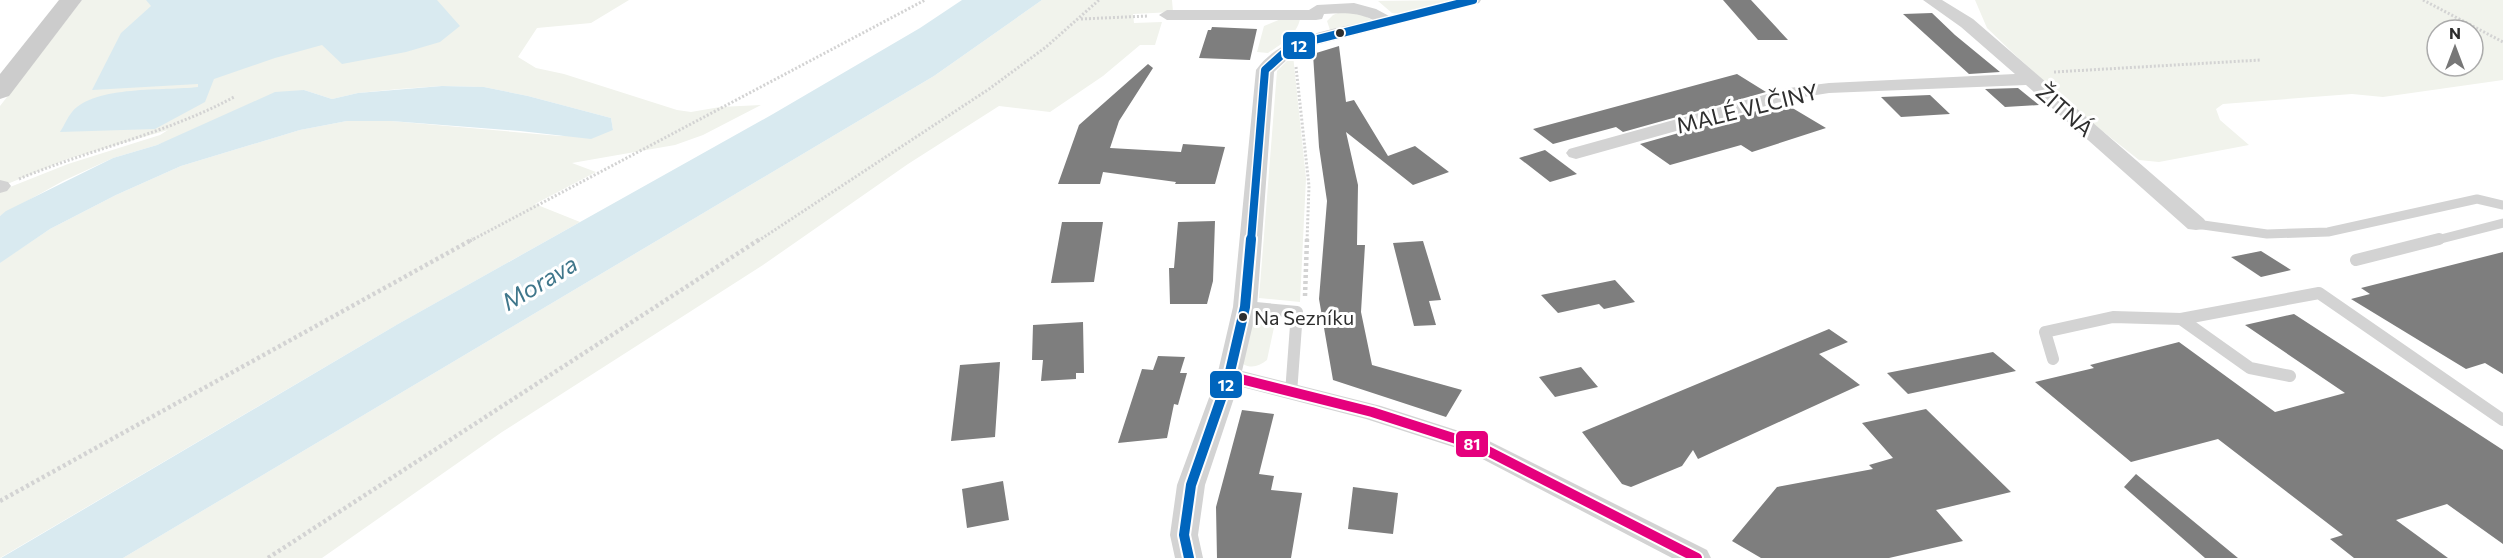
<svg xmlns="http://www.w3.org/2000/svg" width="2503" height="558" font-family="Commissioner,sans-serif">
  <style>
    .green { fill: #f1f3ec; fill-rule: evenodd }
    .water { fill: #d9eaf0 }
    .building { fill: #7e7e7e }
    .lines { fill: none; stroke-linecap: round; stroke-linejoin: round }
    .path-far1 { stroke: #d3d3d3; stroke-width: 3; stroke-dasharray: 2 2; stroke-linecap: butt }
    .path { stroke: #d3d3d3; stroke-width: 4.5; stroke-dasharray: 3 3; stroke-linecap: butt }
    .lane-far1 { stroke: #d3d3d3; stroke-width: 9 }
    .lane { stroke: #d3d3d3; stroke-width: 12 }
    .street { fill: #d3d3d3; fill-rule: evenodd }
    .secondary { fill: #ccc; fill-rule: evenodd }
    .bus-1-far1-casing { stroke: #fff; stroke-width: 11 }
    .bus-1-casing { stroke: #fff; stroke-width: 14 }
    .bus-2-casing { stroke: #fff; stroke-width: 14 }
    .bus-1-far1 { stroke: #0065bd; stroke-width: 8 }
    .bus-1 { stroke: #0065bd; stroke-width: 10 }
    .bus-2 { stroke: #e5007d; stroke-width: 10 }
    .bus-dot { fill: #2e2e2e; stroke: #fff; stroke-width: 2 }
    .labels { text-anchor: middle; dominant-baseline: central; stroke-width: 6; stroke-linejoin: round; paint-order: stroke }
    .bus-label { font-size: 20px; fill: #2e2e2e; stroke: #fff; text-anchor: start }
    .street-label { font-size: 22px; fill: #2e2e2e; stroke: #fff }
    .water-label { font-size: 24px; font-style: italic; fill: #40778b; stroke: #fff }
    .line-badge { stroke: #fff; stroke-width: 2 }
    .badge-label { font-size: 16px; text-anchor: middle; font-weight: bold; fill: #fff }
  </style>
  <rect width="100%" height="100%" fill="#fff"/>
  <path class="green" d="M82 0H629L591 23 537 28 518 57 536 68 564 74 677 110 691 112 720 107 761 105 703 135 675 145 572 163 596 172 535 204 580 222 398 324 0 558V263L2 261 50 229 116 195 181 166 300 130 347 121H391L560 136 613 130 611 118 528 96 484 87 442 86 399 89 358 93 332 99 304 90 157 145 113 158 63 181 0 216V191L68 164 160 135 168 130 68 159 0 187V106Z
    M1042 0H1172L1173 12 1133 14 1134 23 1162 22 1155 45H1140L1103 76 1050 112 999 106 908 164 763 265 502 432 322 558H123L934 76Z
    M1457 0 1399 14 1392 13 1378 1Z
    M1975 0H2503V80L2383 97 2352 94 2223 104 2216 109 2220 120 2249 145 2159 162 2139 160 2077 111 2013 53 1987 28ZM2437 30H2473V66H2437Z
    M1343 11H1356L1372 20 1367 23 1330 30 1327 21 1333 15Z
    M1281 19H1300C1297 35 1280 45 1268 53L1257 52 1264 26Z
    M1293 55 1306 178 1300 302 1259 298 1277 71Z
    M1262 314H1271L1276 318 1267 360C1259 366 1252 369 1243 364L1252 320 1256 315Z"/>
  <path class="water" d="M146 0H437L460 26 440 42 406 52 342 64 322 45 275 58 214 79 205 102 155 129 60 132C64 126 67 118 72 112 95 85 165 91 198 87V84L92 90 121 33 151 6Z
    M962 0H1042L934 76 123 558H1L398 324 773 114 920 28Z
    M442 86 484 87 528 96 611 118 613 130 591 139 520 131 391 121H347L300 130 181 166 116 195 50 229 0 263V216L6 211 113 158 157 145 275 92 304 90 332 99 358 93Z"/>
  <path class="building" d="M1723 0H1751L1788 40H1758Z
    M1932 13 1955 35 2000 72 1969 74 1903 14Z
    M1212 27 1257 29 1250 60 1199 58 1208 30H1211Z
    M1339 46 1346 102 1354 100 1388 156 1415 146 1449 172 1413 185 1346 132 1358 185 1357 245H1365L1361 312 1372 365 1462 390 1446 417 1333 380 1319 299 1327 201 1319 147 1313 54Z
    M1148 64 1153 68 1119 121 1110 148 1181 152 1183 144 1225 147 1215 184H1175L1176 182 1103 172 1100 184H1058L1079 125Z
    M1737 74 1766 92 1623 132 1616 127 1553 144 1533 129Z
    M2018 88 2039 105 2005 107 1985 89Z
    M1930 95 1950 114 1901 117 1881 97Z
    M1784 103 1826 128 1752 152 1741 145 1670 165 1640 144Z
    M1545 150 1577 174 1550 182 1519 158Z
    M1215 221 1213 281 1207 304H1170L1169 268H1174L1178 222Z
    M1062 222H1103L1094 282 1051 283Z
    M1423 241 1441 300 1429 301 1436 325 1414 326 1393 243Z
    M2261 251 2291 270 2261 277 2231 257Z
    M2503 252V374L2485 363 2466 369 2351 299 2370 294 2361 288Z
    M1615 280 1635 302 1604 309 1599 304 1558 313 1541 295Z
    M2294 314 2503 450V544L2447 504 2396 520 2448 558H2354L2330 539 2343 535 2218 439 2131 462 2035 382 2094 368 2090 365 2179 342 2275 412 2345 393 2245 325Z
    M1083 322 1084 373H1076V379L1041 381 1043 360H1032L1033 325Z
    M1829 329 1848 342 1819 354 1860 385 1698 459 1693 450 1682 466 1631 487 1622 484 1582 432Z
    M1993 352 2016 371 1908 394 1887 373Z
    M1158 356 1185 357 1180 373H1187L1178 405 1174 404 1167 438 1118 443 1142 369 1153 370Z
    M1000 362 995 437 951 441 960 365Z
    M1581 367 1598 387 1555 397 1539 377Z
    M1926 409 2011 492 1936 510 1963 541 1889 558H1761L1732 541 1777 487 1873 469 1869 465 1893 458 1862 423Z
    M1242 410 1274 414 1259 474 1274 476 1271 490 1302 493 1291 558H1217L1216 507Z
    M2136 474 2238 558H2205L2124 487Z
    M1003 481 1009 520 967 528 962 489Z
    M1353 487 1398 493 1393 534 1348 529Z"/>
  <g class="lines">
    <path class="path-far1" d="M2423 0 2503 42
      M1081 19 1148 16
      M1296 67 1309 186 1307 241
      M2054 72 2261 60
      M19 179C90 149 166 134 234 97
      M470 241 925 0
      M758 241 989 89 1046 47 1099 0"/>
    <path class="path" d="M1305 296 1307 239
      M0 501 473 239
      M268 558 760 239"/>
    <path class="lane-far1" d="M2196 224 2267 234 2328 232 2477 199 2503 205
      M2433 241 2503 223"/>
    <path class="lane" d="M2356 260 2439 239
      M1245 307 1297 312 1291 393
      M2181 319 2250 368 2290 376
      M2053 359 2045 332 2113 317 2181 319 2319 293 2503 420"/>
    <path class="street" d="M1453 0H1481L1479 3 1316 45 1291 56 1274 72 1257 307 1242 371 1381 406 1487 440 1707 550 1711 558H1672L1469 452 1366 419 1238 386 1205 485 1198 535 1203 558H1175L1170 535 1177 485 1217 376 1233 307 1256 70C1281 34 1334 30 1373 20 1357 12 1342 13 1324 14L1322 19 1316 20H1167L1159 15 1167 10H1309L1317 5 1354 3 1376 9 1389 16Z
      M1923 0H1942L1973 19 2204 219 2207 224 2204 229 2196 230 2188 229 2026 85 1829 93 1791 99 1576 159 1569 157 1566 153 1569 149 1789 88 1829 83 2015 74 1961 27Z
      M0 180 8 182 11 186 7 191 0 193Z"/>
    <path class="secondary" d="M59 0H82L9 96 0 99V74Z"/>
    <g class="bus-1-far1-casing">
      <path id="bus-1-far1" d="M1251 241 1265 70 1285 52 1310 41 1473 0"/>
    </g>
    <g class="bus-1-casing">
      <path id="bus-1" d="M1189 558 1184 535 1191 485 1229 376 1245 307 1251 239"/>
    </g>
    <g class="bus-2-casing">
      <path id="bus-2" d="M1229 376 1372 412 1478 446 1697 558"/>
    </g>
    <use href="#bus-1-far1" class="bus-1-far1"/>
    <use href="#bus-1" class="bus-1"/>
    <use href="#bus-2" class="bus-2"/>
  </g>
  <g class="bus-dot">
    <circle cx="1340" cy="33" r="5"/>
    <circle cx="1243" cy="317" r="5"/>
  </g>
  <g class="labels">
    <g class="bus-label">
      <text x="1254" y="317">Na Sezníku</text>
    </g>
    <g class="street-label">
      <text transform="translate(1747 108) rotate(-14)">MALÉ VLČINY</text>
      <text transform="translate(2065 110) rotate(41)">ŽITNÁ</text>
    </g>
    <g class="water-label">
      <text transform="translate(539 282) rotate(-31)">Morava</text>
    </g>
  </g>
  <g class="line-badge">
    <rect x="1282" y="31" width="34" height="29" rx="6" fill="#0065bd"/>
    <rect x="1209" y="370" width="34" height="29" rx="6" fill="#0065bd"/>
    <rect x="1455" y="430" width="34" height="28" rx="6" fill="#e5007d"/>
  </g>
  <g class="badge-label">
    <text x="1299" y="52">12</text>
    <text x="1226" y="391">12</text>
    <text x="1472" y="450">81</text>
  </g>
  <g transform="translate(2455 48)"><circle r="28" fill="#ffffff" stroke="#ababab" stroke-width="1.5"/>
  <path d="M0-4.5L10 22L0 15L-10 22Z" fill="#777777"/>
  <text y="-9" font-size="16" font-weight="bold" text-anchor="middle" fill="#2e2e2e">N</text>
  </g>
</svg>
